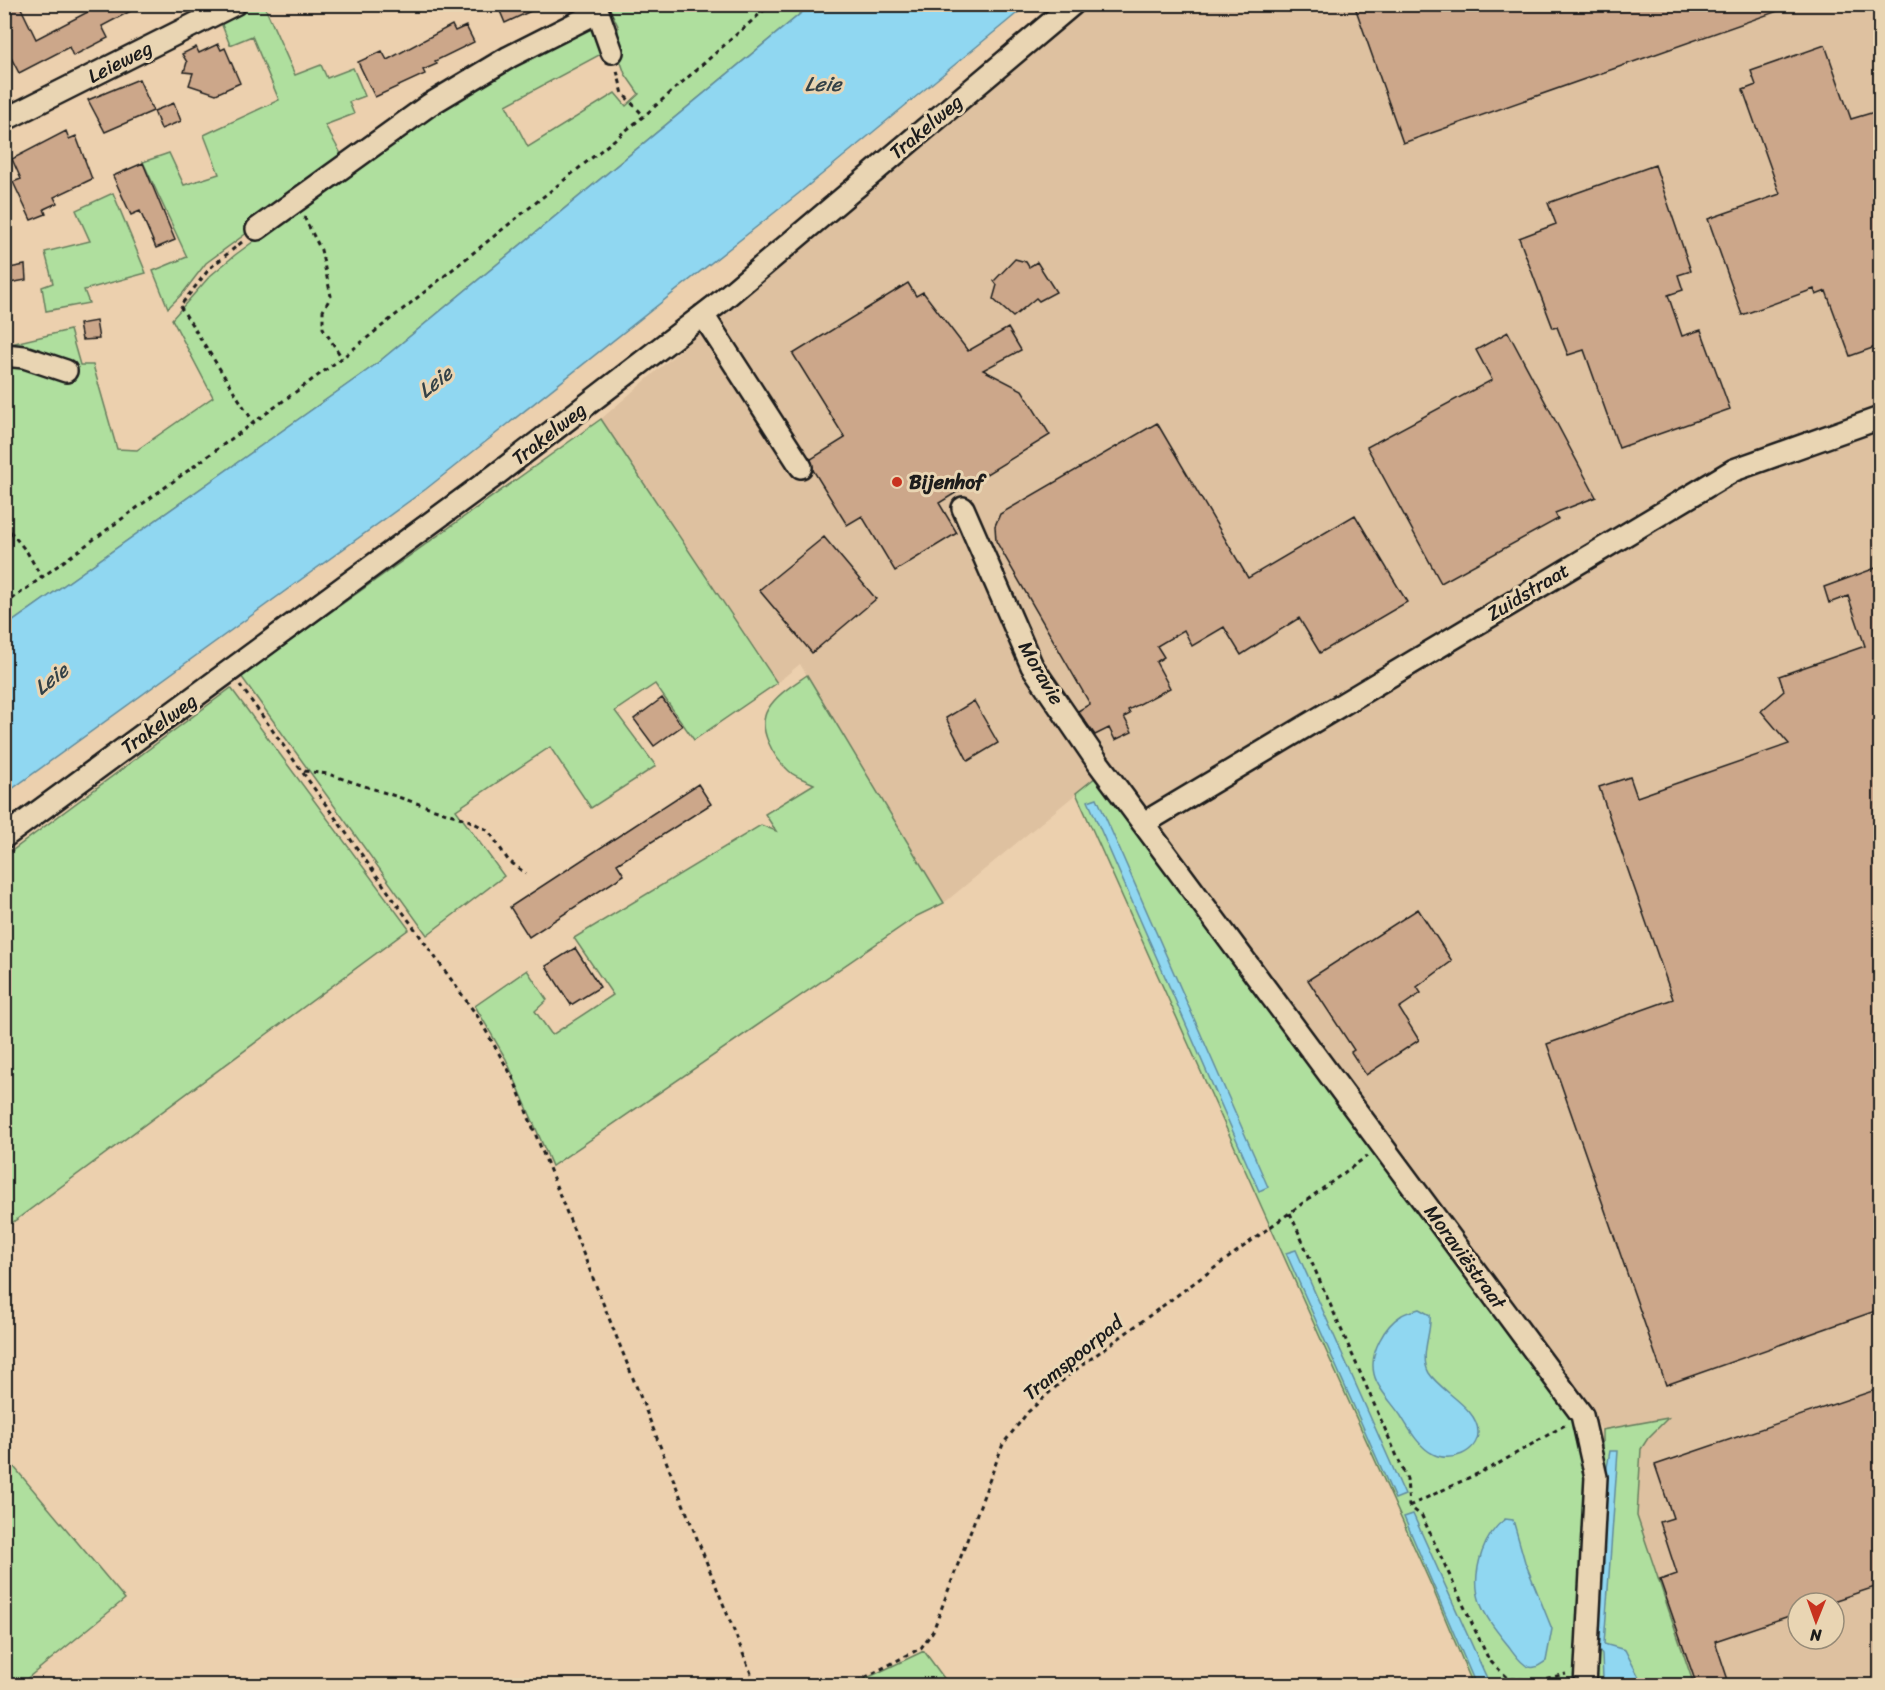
<svg xmlns="http://www.w3.org/2000/svg" width="1885" height="1690" font-family="Sriracha,sans-serif">
  <style>
    .built { fill: #dec1a0; fill-rule: evenodd }
    .green { fill: #afdf9e; stroke: #667e5d; stroke-width: 1.5 }
    .water { fill: #90d7f1; stroke: #628c9c; stroke-width: 1.5 }
    .building { fill: #cca78a; stroke: #1c1c1c; stroke-width: 1.5 }
    .lines { fill: none; stroke-linecap: round; stroke-linejoin: round }
    .minor-casing { stroke: #1c1c1c; stroke-width: 26 }
    .path { stroke: #1c1c1c; stroke-width: 3; stroke-dasharray: 4.5 4.5; stroke-linecap: butt }
    .minor { stroke: #e9d5b3; stroke-width: 21 }
    .poi-dot { fill: #c8321e; stroke: #e9d5b3; stroke-width: 2 }
    .labels { text-anchor: middle; dominant-baseline: central; stroke-width: 6; stroke-linejoin: round; paint-order: stroke }
    .street-label { font-size: 20px; fill: #1c1c1c; stroke: #e9d5b3 }
    .poi-label { font-size: 20px; font-weight: bold; fill: #1c1c1c; stroke: #e9d5b3; text-anchor: start }
    .water-label { font-size: 21px; font-style: italic; fill: #334147; stroke: #e9d5b3 }
  </style>
  <rect width="100%" height="100%" fill="#ecd0ae"/>
  <filter id="ink" filterUnits="userSpaceOnUse"><feTurbulence type="fractalNoise" baseFrequency=".0167" numOctaves="2"/><feDisplacementMap in="SourceGraphic" scale="12" xChannelSelector="R" yChannelSelector="G"/><feConvolveMatrix kernelMatrix="1 2 1 2 8 2 1 2 1" color-interpolation-filters="sRGB"/></filter>
  <g filter="url(#ink)">
    <path class="built" d="M1089 5H1880V1685H1694L1637 1516 1641 1449 1648 1438 1667 1419 1602 1430 1111 765 944 903 800 664 777 683 601 419 963 105ZM1798 1603H1834V1639H1798Z"/>
    <path class="green" d="M250 5H264L295 75 321 65 327 78 353 68 365 96 349 102 354 114 325 125 345 161 206 263 183 293 168 308 153 271 187 257 143 162 169 153 184 185 219 174 204 135 279 100 252 36 230 45 220 20Z
      M608 5H811L375 365 5 627 4 364H8L10 344 70 330 80 365H93L117 449 137 450 213 397 172 319 210 276 235 255 399 134 550 44 592 25 603 53 506 105 528 147 615 93 626 106 639 94 625 74 618 54V26Z
      M113 193 146 273 84 290 89 303 46 311 42 287 53 283 45 252 90 241 76 210Z
      M601 419 777 683 694 740 655 684 615 711 656 766 591 808 550 747 456 810 504 876 427 935 241 676Z
      M807 675 944 903 917 916 552 1166 506 1059 475 1006 527 970 547 1000 535 1011 552 1035 613 995 574 938 761 825 776 831 765 814 814 784C806 780 795 777 789 771 774 758 756 728 768 709 777 694 793 685 807 675Z
      M231 688 409 929 5 1228V856Z
      M1096 777 1371 1140 1574 1413 1590 1473 1575 1685H1473L1432 1587 1076 793Z
      M1668 1418 1648 1438 1641 1449 1637 1516 1694 1685 1589 1686 1602 1476V1430Z
      M4 1455 125 1599 19 1685H5Z
      M924 1651 949 1685H852Z"/>
    <path class="water" d="M811 5H1027L798 194 426 489 5 794V627L375 365Z
      M1097 798 1268 1187 1259 1191 1088 801Z
      M1296 1250 1405 1495 1395 1499 1286 1253Z
      M1419 1309 1430 1315C1432 1333 1419 1356 1429 1373 1441 1392 1478 1408 1478 1432 1478 1453 1450 1463 1433 1454 1419 1447 1409 1429 1401 1416 1393 1404 1377 1388 1374 1374 1369 1353 1384 1326 1402 1315 1406 1312 1414 1311 1419 1309Z
      M1610 1451H1618L1604 1644 1625 1650 1643 1685 1595 1686V1680L1603 1679 1602 1655 1597 1646 1605 1478Z
      M1413 1514 1490 1685H1476L1404 1517Z
      M1505 1519 1513 1520 1525 1562 1552 1629 1546 1661C1541 1664 1536 1669 1529 1667 1520 1664 1513 1651 1507 1644 1482 1613 1468 1593 1482 1552 1487 1538 1493 1528 1505 1519Z"/>
    <path class="building" d="M4 4H19L36 39 103 4H144L102 26 108 38 73 56 69 47 19 73 4 44Z
      M497 4H546L505 23Z
      M1354 4H1788L1789 7 1403 143Z
      M452 25 455 31 466 26 474 42 435 61 437 64 423 70 425 74 375 97 358 62 382 51 387 60Z
      M218 44 221 50 225 48 240 83 216 94 189 85 193 73 184 72 187 62 182 54 196 47 199 53Z
      M1825 45 1851 119 1881 110V271L1876 273 1881 284V345L1850 356 1826 291 1816 295 1814 289 1742 315 1708 219 1780 194 1743 90 1756 85 1751 71Z
      M139 79 153 111 105 132 88 100Z
      M174 103 181 121 161 129 154 111Z
      M66 131 69 139 76 136 92 179 54 197 57 203 44 209 46 214 31 220 13 182 21 179 12 159Z
      M143 163 175 240 156 248 140 211 131 215 113 176Z
      M1655 165 1691 271 1678 275 1683 290 1668 295 1682 336 1701 330 1730 409 1619 448 1584 350 1568 355 1557 327 1553 328 1519 238 1556 224 1548 203Z
      M1015 259 1026 262 1029 267 1037 262 1056 292 1039 301 1036 298 1013 317 993 299 997 285 994 281Z
      M25 265 26 280 4 284V269Z
      M908 283 916 296 923 292 968 351 1008 328 1021 350 983 370 1022 390 1050 435 939 503 957 533 895 571 862 516 847 525 813 470 811 459 845 438 793 354Z
      M96 321 99 339 82 340 79 324Z
      M1508 332 1596 497 1555 513 1558 519 1441 583 1367 447 1492 380 1476 350Z
      M1157 423 1248 578 1355 515 1407 602 1320 653 1299 618 1241 655 1224 627 1192 646 1184 630 1157 646 1164 657 1156 662 1170 688 1128 710 1130 714 1124 717 1132 732 1115 740 1109 728 1095 735 1078 711 1090 704 996 541 995 526 1000 514Z
      M824 537 876 599 812 653 759 590Z
      M1881 566V1309L1666 1385 1547 1044 1673 999 1599 787 1630 777 1637 797 1789 744 1761 711 1784 691 1779 676 1865 646 1848 596 1829 603 1824 587Z
      M662 698 682 726 654 746 634 719Z
      M974 701 998 743 968 761 946 718Z
      M698 784 711 804 617 864 624 875 529 937 510 907Z
      M1418 909 1452 961 1417 987 1421 993 1399 1008 1419 1040 1366 1075 1351 1052 1354 1050 1308 980Z
      M575 948 600 987 571 1005 546 966Z
      M1881 1388V1585L1827 1603H1798V1613L1715 1641 1730 1686H1697L1660 1580 1677 1574 1660 1522 1673 1518 1655 1465Z"/>
    <g class="lines">
      <g class="minor-casing">
        <path id="minor" d="M595 4 612 52
          M4 120 235 4
          M257 229 429 105 509 57 598 12
          M703 315 801 467
          M4 355 24 357 66 371
          M963 508 1032 666 1099 764 1582 1415 1596 1477 1585 1686
          M1144 823 1734 470 1880 418
          M4 837 493 477 720 302 1073 4"/>
      </g>
      <path class="path" d="M617 71 623 94 644 116
        M304 217 321 250 331 296 323 311V328L342 358
        M242 242 210 268 180 306 254 423
        M4 524 27 552 42 578
        M4 605 342 358 644 116 771 4
        M240 685 478 1017 513 1078 756 1686
        M304 771 328 774 468 820 489 831 508 860 526 874
        M1290 1213 1407 1479 1409 1506 1422 1516 1489 1660 1509 1679 1540 1680 1566 1674
        M1409 1506 1496 1465 1565 1425
        M849 1686 921 1648 933 1631 1003 1444 1028 1412 1070 1374 1367 1156"/>
      <use href="#minor" class="minor"/>
    </g>
  </g>
  <circle class="poi-dot" cx="897" cy="482" r="6"/>
  <g class="labels">
    <g class="street-label">
      <text transform="translate(120 62) rotate(-27)">Leieweg</text>
      <text transform="translate(926 127) rotate(-40)">Trakelweg</text>
      <text transform="translate(549 434) rotate(-38)">Trakelweg</text>
      <text transform="translate(1528 592) rotate(-31)">Zuidstraat</text>
      <text transform="translate(1041 673) rotate(60)">Moravie</text>
      <text transform="translate(159 724) rotate(-36)">Trakelweg</text>
      <text transform="translate(1465 1257) rotate(54)">Moraviëstraat</text>
      <text transform="translate(1073 1358) rotate(-39)">Tramspoorpad</text>
    </g>
    <g class="poi-label">
      <text x="909" y="482">Bijenhof</text>
    </g>
    <g class="water-label">
      <text x="823" y="84">Leie</text>
      <text transform="translate(435 382) rotate(-38)">Leie</text>
      <text transform="translate(51 679) rotate(-38)">Leie</text>
    </g>
  </g>
  <rect width="1885" height="1690" fill="none" stroke="#e9d5b3" stroke-width="24"/>
  <rect x="12" y="12" width="1861" height="1666" fill="none" stroke="#1c1c1c" stroke-width="2" filter="url(#ink)"/>
  <g transform="translate(1816 1621) rotate(181)"><circle r="28" fill="#e9d5b3" stroke="#978b77" stroke-width="1.5"/>
  <path d="M0-4.5L10 22L0 15L-10 22Z" fill="#c8321e"/>
  <text y="-9" font-size="16" font-weight="bold" text-anchor="middle" fill="#1c1c1c">N</text>
  </g>
</svg>
